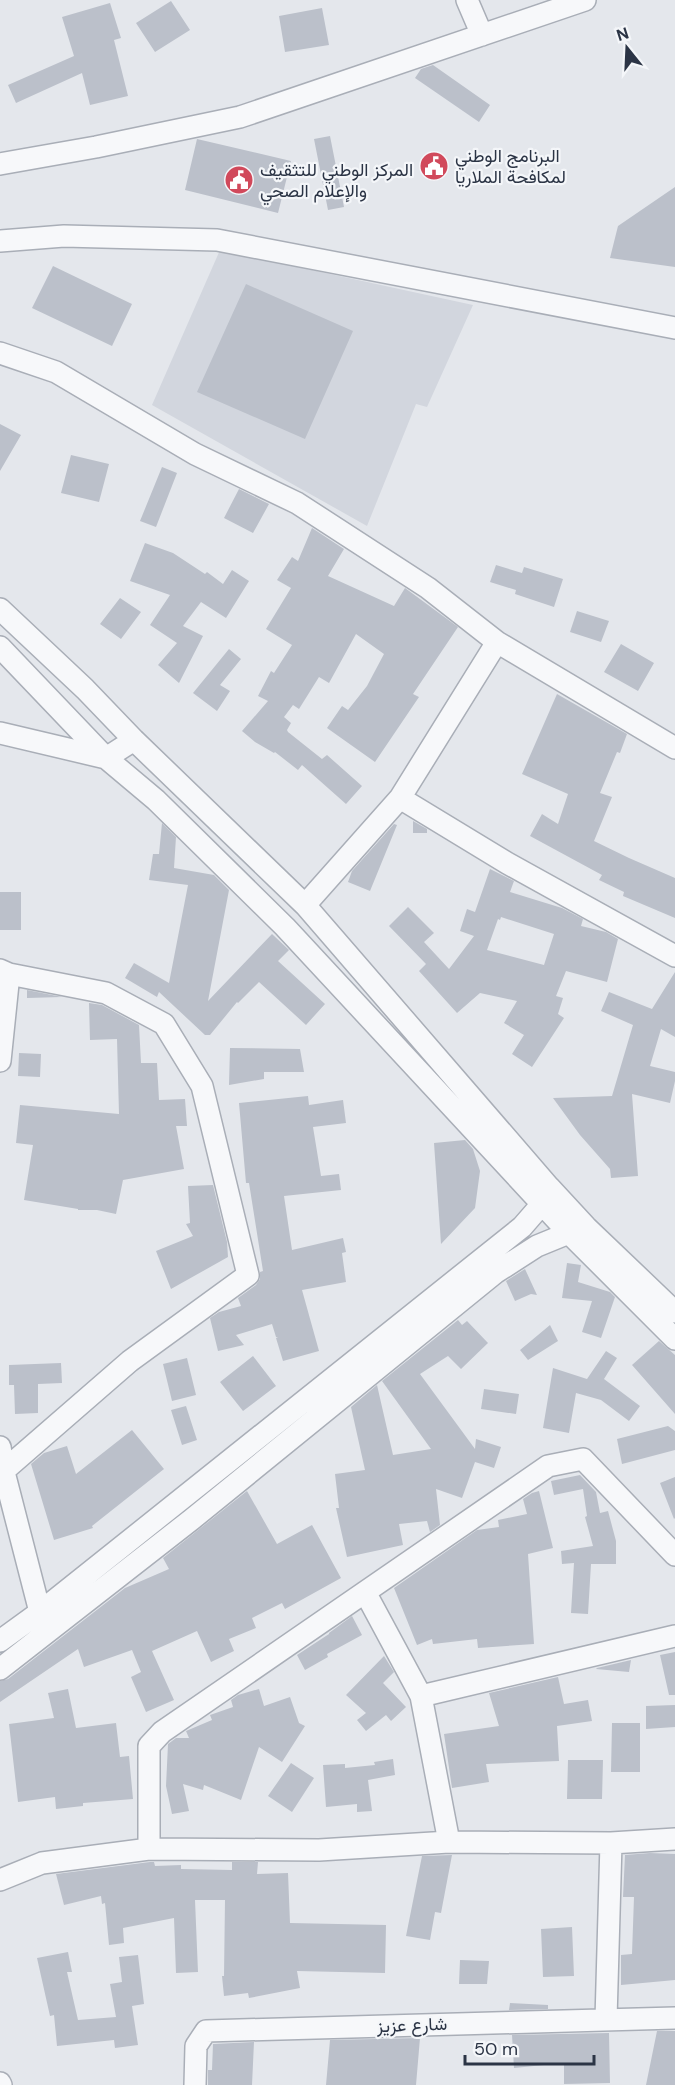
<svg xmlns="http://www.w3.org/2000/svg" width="675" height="2085" font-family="'DM Sans',Vazirmatn,sans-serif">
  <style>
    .built { fill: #d2d6de }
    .building { fill: #bbc0ca; fill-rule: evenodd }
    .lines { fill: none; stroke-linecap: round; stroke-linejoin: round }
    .minor-casing { stroke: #a9aeb7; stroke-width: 24 }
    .minor { stroke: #f7f8fa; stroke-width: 21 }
    .labels { text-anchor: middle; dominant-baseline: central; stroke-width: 4.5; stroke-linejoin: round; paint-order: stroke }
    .poi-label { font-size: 18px; fill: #2b3445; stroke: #f4f6f9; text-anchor: start }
    .street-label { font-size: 18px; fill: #2b3445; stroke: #f4f6f9 }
  </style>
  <rect width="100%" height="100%" fill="#e4e7ec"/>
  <path class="built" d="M220 250 473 305 427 407 416 404 367 526 152 405Z"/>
  <path class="building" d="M171 1 190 30 155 52 136 23Z
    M110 3 121 38 114 40 128 96 90 105 82 73 16 103 8 85 74 56 62 17Z
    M322 8 329 45 285 52 279 16Z
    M433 65 490 105 479 122 415 78 421 69Z
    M330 136 344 207 328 210 314 139Z
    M197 139 291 161 278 213 185 190Z
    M675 187V267L610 258 618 226Z
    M53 266 132 304 112 346 32 308Z
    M246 284 353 331 305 439 197 392Z
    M0 424 21 435 0 471Z
    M71 455 109 464 99 502 61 493Z
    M162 467 177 473 156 527 140 521Z
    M239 489 269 504 253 533 224 518Z
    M312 528 344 549 328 576 394 606 405 588 458 627 413 694 419 697 375 762 327 728 342 706 348 710 367 686 384 654 356 634 329 683 319 677 299 709 293 705 284 717 291 723 287 730 288 732 322 759 327 755 362 786 346 804 302 765 298 770 275 752 274 753 255 742 242 731 268 701 258 696 271 671 274 673 292 645 266 629 291 588 277 580 292 557 298 561Z
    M145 543 173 553 205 574 207 572 223 584 232 570 249 581 226 618 201 602 183 626 203 636 179 683 158 665 177 643 150 625 170 595 130 581Z
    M496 565 522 573 524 567 563 579 554 607 515 594 516 590 490 582Z
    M120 598 141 612 121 639 100 624Z
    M577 611 609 621 601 642 570 632Z
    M621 644 654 663 638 691 604 672Z
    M229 649 241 659 220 685 230 691 217 711 193 693Z
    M557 694 627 734 620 753 617 752 600 793 612 797 594 841 629 858 675 878V918L623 896 624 892 599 880 602 875 530 836 542 814 558 824 568 794 522 774Z
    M413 821 427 829V833H413Z
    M162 823 176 837 174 868 214 875 229 890 208 1001 272 934 289 950 278 961 325 1004 306 1025 259 982 238 1003 237 1002 210 1035H205L159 992 157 997 125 978 134 963 169 983 188 885 149 880 153 854H159Z
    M394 824 397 825 370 891 348 882 352 871Z
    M490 869 514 881 510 892 562 908 583 919 581 926 606 932 618 939 607 982 566 971 556 996 563 998 558 1014 564 1018 532 1067 512 1054 524 1035 504 1023 517 1001 480 993 457 1013 419 971 426 964 389 926 408 907 434 933 424 942 449 969 474 936 460 931 467 909 475 912ZM501 917 554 934 544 965 487 950 498 919 500 920Z
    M0 892H21V930H0Z
    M675 972V1037L661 1029 650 1066 675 1072V1081L670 1103 632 1094 638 1176 611 1178 610 1169 580 1135 553 1098 612 1096 633 1025 601 1011 609 992 652 1009Z
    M27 990 62 997 27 998Z
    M89 1003 102 1005 139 1025 141 1063H157L159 1100 185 1099 187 1126H176L184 1169 123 1180 116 1214 97 1210H78V1209L24 1200 33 1145 16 1143 20 1105 119 1114 117 1039 90 1040Z
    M230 1048 300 1049 304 1072H264V1079L229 1085Z
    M19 1053 41 1054 40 1077 18 1076Z
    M308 1096 309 1105 343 1100 346 1123 313 1127 321 1176 339 1174 341 1190 284 1196 292 1250 343 1238 346 1252 342 1253 346 1282 302 1290 319 1351 283 1361 276 1338 278 1337H276L272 1324 236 1335 244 1345 218 1351 210 1318 219 1312 241 1306 238 1298 256 1285 260 1279V1272L263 1271 249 1183H246L239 1103Z
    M465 1140 473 1149 480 1171 475 1208 441 1244 434 1143Z
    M213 1185 227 1242 228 1257 171 1289 156 1251 193 1236 186 1224 190 1223 188 1186Z
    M567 1263 581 1265 578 1282 610 1292 615 1297 601 1338 582 1332 592 1301 562 1298Z
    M525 1269 537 1295 531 1294 515 1301 506 1281Z
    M458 1320 462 1325 467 1321 488 1343 461 1369 448 1356 420 1374 475 1449 476 1439 501 1447 494 1468 475 1462 462 1498 436 1489 440 1525 430 1532 427 1521 399 1524 403 1545 347 1557 336 1508H339L335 1474 365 1470 351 1407 377 1385 393 1455 431 1449 382 1381Z
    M550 1325 558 1341 528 1360 520 1350Z
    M659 1341 675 1355V1414L632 1365Z
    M606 1351 617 1358 604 1379 640 1406 629 1421 601 1400 576 1393 569 1433 543 1428 553 1368 587 1379Z
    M253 1356 276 1386 243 1411 220 1382Z
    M187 1358 196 1395 172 1401 163 1364Z
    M61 1363 62 1383 38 1384V1413L15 1414 14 1385H9V1365Z
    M484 1389 519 1394 516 1414 481 1409Z
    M186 1406 197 1440 182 1445 171 1410Z
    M668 1426 675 1431V1450L622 1464 617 1439Z
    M132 1430 164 1469 92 1526 93 1528 54 1540 31 1464 44 1453 67 1446 76 1474Z
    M580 1475 596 1492 600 1513 608 1511 616 1541V1564H591L588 1614 571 1613 574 1563 562 1564 561 1551 593 1546 585 1517 587 1516 583 1489 554 1495 551 1481Z
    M675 1477V1518L674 1519 660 1483Z
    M247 1491 277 1544 312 1525 341 1578 285 1609 282 1603 252 1618 256 1628 229 1639 234 1651 211 1662 197 1631 152 1651 174 1700 146 1712 131 1677 141 1672 132 1650 84 1667 78 1649 0 1702V1681L8 1679 125 1588 169 1569 163 1558Z
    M539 1491 553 1548 528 1554 534 1644 478 1648 477 1639 433 1644 432 1639 417 1645 394 1588 477 1530 499 1527 498 1520 527 1514 523 1499 532 1493Z
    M352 1616 362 1635 327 1654 328 1657 305 1670 297 1655 329 1634V1633Z
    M675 1652V1695H669L660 1655Z
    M384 1656 394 1672 383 1683 406 1707 391 1721 386 1715 366 1731 357 1720 366 1713 346 1695Z
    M631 1660 629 1672 596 1669 597 1668Z
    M558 1677 564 1704 588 1700 592 1721 557 1726 559 1761 486 1764 489 1782 452 1788 444 1734 499 1726 489 1693Z
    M68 1689 76 1728 116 1723 120 1757 129 1756 133 1799 83 1803V1806L56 1809 55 1797 18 1802 9 1724 54 1718 48 1693Z
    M259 1689 264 1706 290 1697 299 1723 305 1726 282 1762 259 1747 241 1800 204 1785 203 1790 183 1784 189 1811 172 1814 166 1786 168 1744 176 1738H189L186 1731 212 1720 210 1715 233 1707 231 1700 238 1695Z
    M675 1705V1727L646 1729V1706Z
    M612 1723H640V1772H611Z
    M393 1759 395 1775 368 1780 372 1811 357 1812V1804L326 1807 323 1765 345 1764V1768L375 1765 374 1762Z
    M568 1760H603L602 1799H567Z
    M291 1763 314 1778 292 1812 268 1796Z
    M650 1853 675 1854V1980L621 1985V1955L632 1954 634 1897H623L625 1855Z
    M452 1855 441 1913 435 1912 430 1940 406 1936 422 1856Z
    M150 1862H154L155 1866 181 1865V1869L232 1870V1862H258L257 1874 288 1873 290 1923 386 1925 385 1973 297 1971 300 1988 249 1998 248 1993 224 1996 222 1976H224L225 1900H195L198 1972 176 1973 174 1918 123 1928 124 1943 109 1945 105 1903 102 1904 101 1896 64 1905 56 1874Z
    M572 1927 574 1976 543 1977 541 1929Z
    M68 1952 72 1972H67L78 2020 116 2017 110 1984 122 1982 119 1957 138 1955 144 2004 132 2006 138 2045 115 2048 114 2040 57 2046 54 2015 50 2016 37 1958Z
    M460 1960 489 1961 487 1984H459Z
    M510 2003 548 2005V2009L509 2010Z
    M657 2031H675V2085H646Z
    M609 2033 610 2083 564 2084V2063L514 2068 512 2035Z
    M420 2038 416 2085H326L330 2040Z
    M254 2042 252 2085H208V2070H212L213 2044Z"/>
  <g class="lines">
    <g class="minor-casing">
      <path id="minor" d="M467 0 482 35
        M0 164 96 147 240 117 585 0
        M0 241 64 236 217 240 675 328
        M0 353 56 372 195 454 297 503 428 588 497 642 675 748
        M0 609 85 689 134 740 305 905 549 1187 586 1227 675 1312
        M0 647 106 758 156 800 285 927 569 1233 675 1339
        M0 733 106 758 134 740
        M400 798 507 863 675 956
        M305 905 400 798 497 642
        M0 970 9 974 106 993 164 1024 202 1086 248 1275 130 1361 0 1474
        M0 1061 9 974
        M0 1447 4 1472 40 1612
        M365 1592 421 1696 449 1842
        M0 1641 40 1612 522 1227 542 1204 547 1193
        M0 1669 191 1520 495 1273 537 1246 581 1228
        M421 1696 675 1636
        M149 1849V1746L162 1732 548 1466 583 1459 675 1555
        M0 1880 42 1863 149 1849 319 1850 449 1842 611 1843 675 1839
        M606 2019 611 1843
        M0 2083 1 2085
        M195 2085 196 2046 206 2031 675 2018"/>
    </g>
    <use href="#minor" class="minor"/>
  </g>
  <defs>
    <g id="civic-disc" transform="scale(1.5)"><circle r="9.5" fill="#d1495b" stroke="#f4f6f9"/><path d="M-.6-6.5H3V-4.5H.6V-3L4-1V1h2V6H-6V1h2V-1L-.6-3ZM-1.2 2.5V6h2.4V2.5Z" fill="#fff"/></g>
  </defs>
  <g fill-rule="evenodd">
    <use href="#civic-disc" x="434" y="166"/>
    <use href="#civic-disc" x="239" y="180"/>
  </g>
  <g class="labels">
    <g class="poi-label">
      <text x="455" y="156">البرنامج الوطني<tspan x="455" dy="21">لمكافحة الملاريا</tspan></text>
      <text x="260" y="170">المركز الوطني للتثقيف<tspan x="260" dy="21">والإعلام الصحي</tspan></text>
    </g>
    <g class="street-label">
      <text transform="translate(412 2025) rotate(-2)">شارع عزيز</text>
    </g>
  </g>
  <g transform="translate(627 48) rotate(342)" stroke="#f4f6f9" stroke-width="4.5" paint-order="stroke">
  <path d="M0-4.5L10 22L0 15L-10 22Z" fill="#2b3445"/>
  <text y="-9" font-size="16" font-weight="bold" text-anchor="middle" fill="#2b3445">N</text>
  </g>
  <path d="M465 2055v9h129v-9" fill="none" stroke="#2b3445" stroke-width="3"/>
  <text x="474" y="2055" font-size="18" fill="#2b3445" stroke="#f4f6f9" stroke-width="4.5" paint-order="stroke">50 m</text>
</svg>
